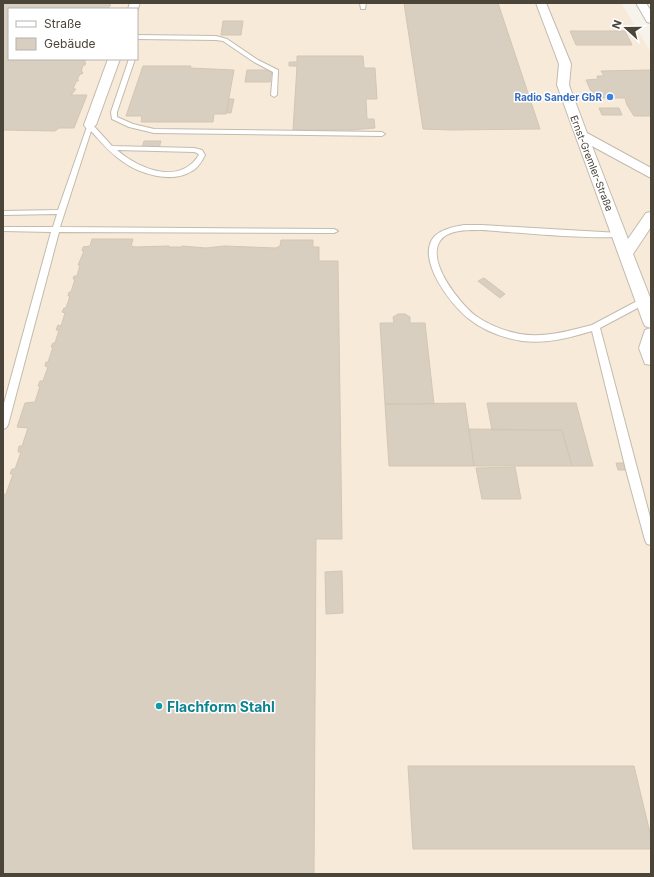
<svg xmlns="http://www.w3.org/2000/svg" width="654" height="877" font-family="Inter,sans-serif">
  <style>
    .commercial { fill: #f7ead8; fill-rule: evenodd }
    .building { fill: #d8cfc1; stroke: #d3c7b4 }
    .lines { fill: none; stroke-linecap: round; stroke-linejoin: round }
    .service-casing { stroke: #c2bbae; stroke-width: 2 }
    .minor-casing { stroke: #c2bbae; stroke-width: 2 }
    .service { fill: #fff; fill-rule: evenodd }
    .minor { fill: #fff; fill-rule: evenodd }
    .shop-dot { fill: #3f7fe0; stroke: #fff; stroke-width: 1.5 }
    .culture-dot { fill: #0f9aa8; stroke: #fff; stroke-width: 1.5 }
    .labels { text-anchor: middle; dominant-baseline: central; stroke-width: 3; stroke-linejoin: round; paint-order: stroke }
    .far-shop-label { font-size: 10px; font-weight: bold; fill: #366cbe; stroke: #fff; text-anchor: end }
    .far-street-label { font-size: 10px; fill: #4b4439; stroke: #fff }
    .near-culture-label { font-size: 14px; font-weight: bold; fill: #0d838f; stroke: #fff; text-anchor: start }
  </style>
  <rect width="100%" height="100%" fill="#f6f3ec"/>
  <path class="commercial" d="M3 3H621L651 52V874H3ZM9 9H137V59H9Z"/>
  <path class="building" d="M3 3H110L109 5H111L107 9H9V59H86L84 63H86L85 65H83L81 72H83L82 74H80L77 80H79L76 82 73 89H76L71 95H87L74 128H59L55 131 3 130Z
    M404 3H498L540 129 451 130 423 129Z
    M223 21H243L241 35H221Z
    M570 31H625L632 45H576Z
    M297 56H363L364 68H375L377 99H366L367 119H374L375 128 352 130H293L297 66H289V62H297Z
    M143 66H191L190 68 234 70 226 114H214L213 122H141L142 116H126Z
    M247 70H272L270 82H245Z
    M651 70V116H634L627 105 625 98H594L586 80 598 79 597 76H604L601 71Z
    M229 99H234L231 113H227Z
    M599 108H619L622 115H602Z
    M144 141H161L159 148H142Z
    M92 239H133L131 246 135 247 169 246V247H182V246L206 248 224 246 276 248 280 246 281 240H313V247H319V261H338L342 539H316L314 874H3V495L6 494 13 474H10L12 469H15L21 452H18L19 446H22L28 428 17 427 25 403 35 402 40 386H38L40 381H43L48 367 45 366 46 362H48L53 347H51L53 343H55L59 330H56L58 325 61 326 65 313 62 312 64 308H66L70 296H68L69 292H71L75 279H73L74 276H77L80 265H78L84 251H82L83 247 90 246Z
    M484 278 505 294 500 298 478 281Z
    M398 314H405L410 317V323H425L434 404H385L380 323H394L393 317Z
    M465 403 474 466H389L385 404Z
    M487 403H576L593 466H572L562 430H492Z
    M469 429 562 430 572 466H474Z
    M616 463H628L630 470H618Z
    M515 467 521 499H482L476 468Z
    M342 571 343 613 326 614 325 572Z
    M408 766H634L651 837V849H413Z"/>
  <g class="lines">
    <g class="service-casing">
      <path id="service" d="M360 3H366L365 9H361Z
        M137 35 216 36 227 39 258 60 278 70 277 95 274 97 271 95 273 72 254 62 223 41 216 40 137 39Z
        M129 59H135L117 112V117L133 124 154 129 382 132 385 134 382 136 154 133 129 127 112 119 111 112Z
        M88 124H92L112 146 194 148 202 150 205 155C202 161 198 168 192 171 172 184 139 174 122 161 110 153 101 142 91 131L60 227 334 229 338 231 334 233 59 232 8 425 6 428 3 429V407L51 232 3 231V227H53L57 214 3 215V211L58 210ZM117 150 194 152 197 153 199 155C179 186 139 169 117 150Z
        M464 225H482L619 233 623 235C615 242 501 231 482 230 469 230 448 229 440 241 426 262 460 304 476 316 489 325 504 331 520 334 544 338 569 331 592 325L639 300H645L646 302 645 304 600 328 651 521V545L647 544 645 540 626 470 592 331C569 338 546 344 522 341 504 338 484 331 469 319 451 305 417 261 433 238 440 229 454 227 464 225Z"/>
    </g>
    <g class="minor-casing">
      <path id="minor" d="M130 3H140L137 11V9H128Z
        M536 3H546L571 64 569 85 587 133 651 168V178L592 146 628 239 646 213 651 212V227L633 254 651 300V328L645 326 643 322 557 85 559 64Z
        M636 3H646L651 11V23L647 22Z
        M108 59H120L96 125 90 129 86 128 84 125Z
        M651 328V365L645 364 639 348 645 330Z"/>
    </g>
    <use href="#service" class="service"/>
    <use href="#minor" class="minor"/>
  </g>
  <circle class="shop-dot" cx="610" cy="97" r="4"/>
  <circle class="culture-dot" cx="159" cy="706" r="4"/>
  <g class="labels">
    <g class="far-shop-label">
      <text x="602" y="97">Radio Sander GbR</text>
    </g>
    <g class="far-street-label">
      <text transform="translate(592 163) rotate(69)">Ernst-Gremler-Straße</text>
    </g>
    <g class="near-culture-label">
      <text x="167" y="706">Flachform Stahl</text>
    </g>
  </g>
  <rect width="654" height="877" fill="none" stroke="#4b4439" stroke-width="8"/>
  <rect x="8" y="8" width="130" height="52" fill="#ffffff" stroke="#b7b4b0"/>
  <rect x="16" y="21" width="20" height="6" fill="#ffffff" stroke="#b7b4b0"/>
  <text x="44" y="28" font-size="12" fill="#4b4439">Straße</text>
  <rect x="16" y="38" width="20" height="12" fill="#d8cfc1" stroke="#b7b4b0"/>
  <text x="44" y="48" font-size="12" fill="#4b4439">Gebäude</text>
  <g transform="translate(626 28) rotate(291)" stroke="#ffffff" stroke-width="3" paint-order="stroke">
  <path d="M0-3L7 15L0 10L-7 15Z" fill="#4b4439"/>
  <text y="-6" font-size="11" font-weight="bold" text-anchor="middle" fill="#4b4439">N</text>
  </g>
</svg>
